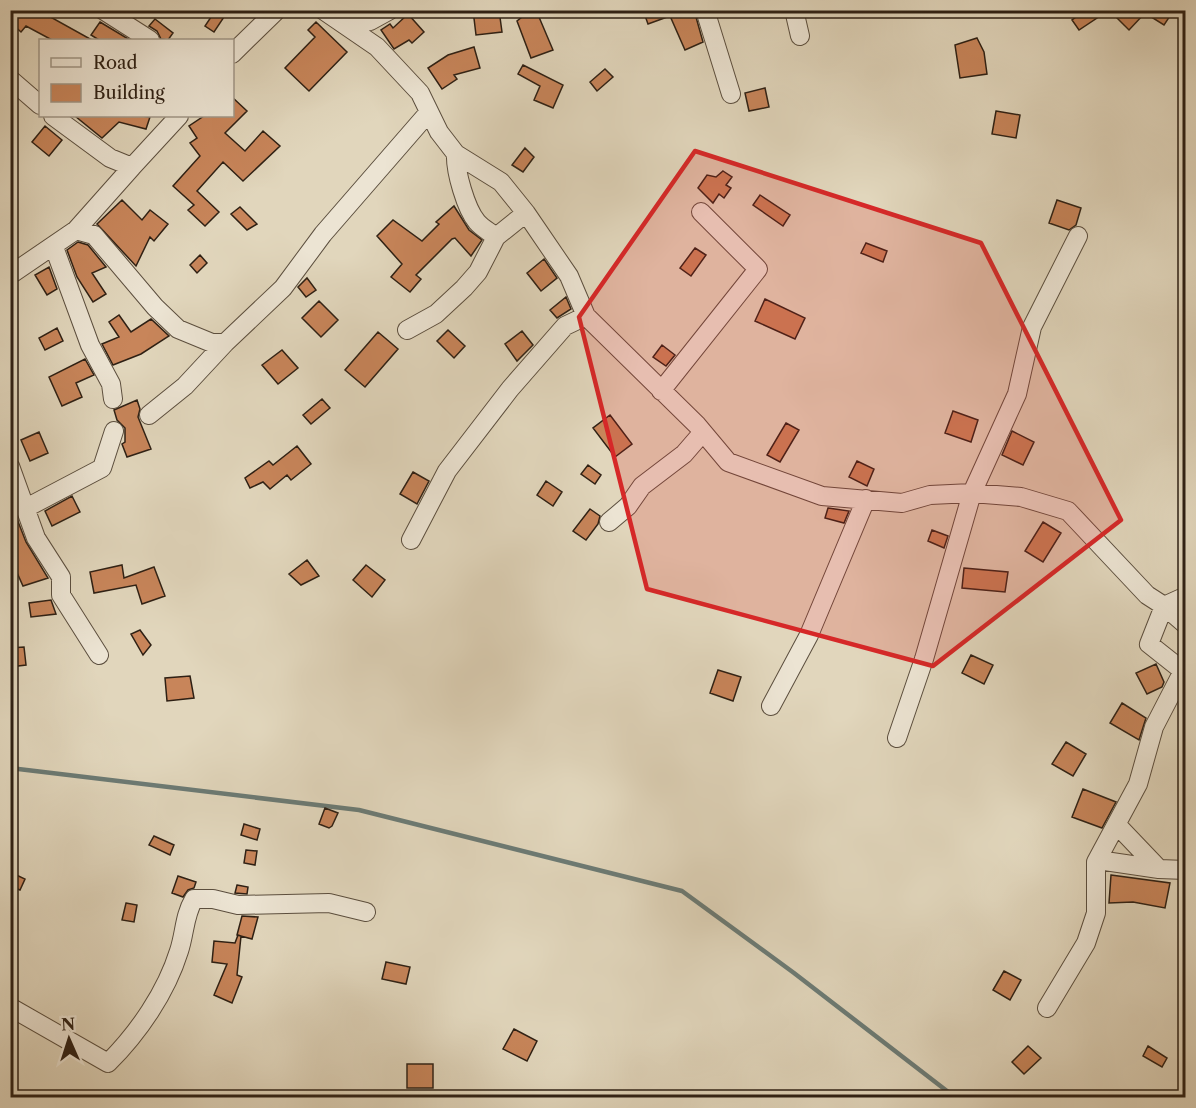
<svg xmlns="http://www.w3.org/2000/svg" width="1196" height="1108" font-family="'Libre Caslon Text',serif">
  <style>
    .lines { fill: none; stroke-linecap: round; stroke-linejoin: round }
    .stream { stroke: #6c7b75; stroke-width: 4.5 }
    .building { fill: #c8855a; stroke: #2e2014; stroke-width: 1.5 }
    .minor-casing { stroke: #5b4e3e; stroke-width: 20 }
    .minor { stroke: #ece4d3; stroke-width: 18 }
    .marked { fill: #d62828; fill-opacity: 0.2; stroke: #d62828; stroke-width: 4.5; stroke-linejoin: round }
  </style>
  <rect width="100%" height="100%" fill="#e1d6bc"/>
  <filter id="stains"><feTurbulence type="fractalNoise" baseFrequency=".00333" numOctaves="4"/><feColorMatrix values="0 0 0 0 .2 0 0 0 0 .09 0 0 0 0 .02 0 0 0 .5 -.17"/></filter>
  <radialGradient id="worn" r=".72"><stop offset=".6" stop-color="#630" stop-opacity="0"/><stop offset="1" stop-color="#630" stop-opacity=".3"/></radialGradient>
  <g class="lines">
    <path class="stream" d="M10 768 359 810 682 891 794 973 956 1098"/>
  </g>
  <path class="building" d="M10 10H38L92 40H52L26 26 21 32 10 22Z
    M473 10H499L502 32 476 35Z
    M536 10 553 50 531 58 517 21 526 14Z
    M643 10H694L703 42 685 50 670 16 648 24Z
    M1086 10H1092L1097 18 1079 30 1072 20Z
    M1109 10H1163L1170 16 1164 25 1145 13 1129 30Z
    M215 11 224 17 214 32 205 26Z
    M408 14 424 32 412 43 409 40 394 49 381 30 390 24 393 28Z
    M155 19 173 33 168 40 161 39 157 31 149 26Z
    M100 22 130 40H99L91 35Z
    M316 22 347 52 309 91 285 68 315 37 308 30Z
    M977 38 984 52 987 74 960 78 955 45Z
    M474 47 480 68 454 75 457 79 442 89 428 68 448 55Z
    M523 65 563 85 553 108 534 100 540 86 518 74Z
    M605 69 613 77 597 91 590 82Z
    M765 88 769 107 749 111 745 93Z
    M232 97 247 111 225 133 245 151 263 131 280 146 243 181 223 162 197 191 219 212 205 226 188 210 194 205 173 186 200 156 190 143 197 138 189 126 204 116H232Z
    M996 111 1020 115 1016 138 992 134Z
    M75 116H142L150 117 146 129 119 122 102 138Z
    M45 126 62 140 49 156 32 142Z
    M525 148 534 157 523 172 512 165Z
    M723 171 732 177 726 185 731 188 724 198 719 194 713 203 698 188 707 175 716 177Z
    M760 195 790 215 783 226 753 205Z
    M122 200 142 220 150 210 168 224 154 241 150 237 136 266 97 224Z
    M1057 200 1081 208 1076 225 1069 230 1049 223Z
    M454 206 469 230 482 240 471 256 455 238 452 239 416 275 421 279 410 292 391 277 402 264 377 236 393 220 422 241 439 224 436 222Z
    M240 207 257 224 247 230 231 214Z
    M78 242 88 245 106 267 92 273 106 294 93 302 77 277 67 250Z
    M866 243 887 251 883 262 861 253Z
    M695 248 706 255 691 276 680 268Z
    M200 255 207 263 197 273 190 265Z
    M544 259 557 278 541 291 527 273Z
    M49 267 57 289 47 295 35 275Z
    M307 278 316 290 306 297 298 287Z
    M566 297 571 309 557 318 550 310Z
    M765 299 805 318 795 339 755 321Z
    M319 301 338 320 321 337 302 318Z
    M119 315 131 332 151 319 169 336 141 354 113 365 102 344 119 337 109 322Z
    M57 328 63 341 45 350 39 338Z
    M448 330 465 346 454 358 437 341Z
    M522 331 533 345 517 361 505 344Z
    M378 332 398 349 365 387 345 370Z
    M662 345 675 355 666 366 653 357Z
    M282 350 298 368 278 384 262 365Z
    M85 359 94 375 76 383 82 397 62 406 49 377Z
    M322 399 330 408 311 424 303 415Z
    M137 400 140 409 138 417 151 449 127 457 122 444 125 442V428L117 420 114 410Z
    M953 411 978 420 971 442 945 433Z
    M610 415 632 444 615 457 593 428Z
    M786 423 799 430 780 462 767 455Z
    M1012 431 1034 442 1023 465 1002 455Z
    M39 432 48 453 30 461 21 440Z
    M297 446 311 464 291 480 287 475 270 489 263 482 250 488 245 478 269 461 273 465Z
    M857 461 874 469 867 486 849 477Z
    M588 465 601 475 595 484 581 474Z
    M413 472 429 481 417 504 400 494Z
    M546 481 562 492 553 506 537 495Z
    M72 496 80 512 52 526 45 511Z
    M10 501 26 542 48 578 23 586 10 557Z
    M828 508 849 511 844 523 825 518Z
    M590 509 600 516 598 524 586 540 573 531Z
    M1043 522 1061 533 1043 562 1025 551Z
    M932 530 948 536 944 548 928 541Z
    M307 560 319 576 301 585 289 574Z
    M122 565 124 578 154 567 165 596 142 604 136 585 94 593 90 572Z
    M366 565 385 580 372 597 353 580Z
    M964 568 1008 572 1005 592 962 588Z
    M51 600 56 614 31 617 29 603Z
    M140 630 151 645 143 655 131 634Z
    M24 647 26 665 10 667V648Z
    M971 655 993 665 984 684 962 673Z
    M1156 664 1164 682 1162 687 1147 694 1136 673Z
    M718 670 741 677 733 701 710 693Z
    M190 676 194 698 167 701 165 678Z
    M1122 703 1146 718 1139 740 1110 723Z
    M1066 742 1086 754 1073 776 1052 764Z
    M1083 789 1116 802 1102 828 1072 817Z
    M325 808 338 813 332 826 329 828 319 824Z
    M244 824 260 829 257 840 241 835Z
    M154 836 174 845 170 855 149 845Z
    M246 850 257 851 255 865 244 863Z
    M10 872 25 879 20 890 10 886Z
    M1111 875 1170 883 1165 908 1133 902 1109 903Z
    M178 876 196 882 194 888 188 890 183 897 172 893Z
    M237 885 248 887 247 894 235 893Z
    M126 903 137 905 134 922 122 920Z
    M242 916 258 917 252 939 237 935Z
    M238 935 241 936 237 975 242 977 232 1003 214 995 227 964 212 962 214 941 235 943Z
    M386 962 410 967 406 984 382 979Z
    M1004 971 1021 980 1010 1000 993 990Z
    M514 1029 537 1041 527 1061 503 1049Z
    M1028 1046 1041 1058 1024 1074 1012 1062Z
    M1148 1046 1167 1058 1162 1067 1143 1056Z
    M407 1064H433V1088H407Z"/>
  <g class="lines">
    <g class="minor-casing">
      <path id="minor" d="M103 10 150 40
        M323 10 377 47 420 93 439 132 456 154 501 182 526 213 569 276 586 316 697 425 728 462 822 496 902 503 930 495 972 493 1021 497 1068 511 1147 595 1164 606 1186 596
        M705 10 731 94
        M794 10 800 36
        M346 25 370 21 390 10
        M232 54 277 10
        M10 79 40 105
        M53 116 110 158 132 167 179 116
        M456 154C455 171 466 209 477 222 482 228 490 232 496 237
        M76 230 94 235 155 307 178 329 212 343H225L283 288 323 234 429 112
        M54 247 90 345 111 384 113 399
        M10 275 76 230 132 167
        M407 330 436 314 464 288 478 272 496 237 526 213
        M661 391 758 269 701 212
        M149 415 185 386 225 343
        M10 466 36 538 61 577V595L99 655
        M26 508 102 468 114 431
        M609 522 628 506 642 486 684 454 703 432
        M411 540 447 471 510 389 565 326 586 316
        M771 706 809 635 866 499
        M897 738 924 659 972 493 1017 394 1032 327 1078 236
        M1117 825 1159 869 1186 870
        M1098 860 1159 869
        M10 1007 108 1063C138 1033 166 993 179 951 185 933 184 916 194 899H213L238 905 329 903 366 912
        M1047 1008 1086 943 1096 913V862L1138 784 1154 727 1183 671 1149 644 1164 606 1186 625"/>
    </g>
    <use href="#minor" class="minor"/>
  </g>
  <path class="marked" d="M695 151 981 243 1121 520 933 666 647 589 579 317Z"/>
  <rect width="1196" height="1108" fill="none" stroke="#e1d6bc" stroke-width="36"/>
  <rect x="12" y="12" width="1172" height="1084" fill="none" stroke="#2e2014" stroke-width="3"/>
  <rect x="18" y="18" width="1160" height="1072" fill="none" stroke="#2e2014" stroke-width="1.5"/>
  <rect x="39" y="39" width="195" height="78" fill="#ece4d3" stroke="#a09687" stroke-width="1.5"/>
  <rect x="51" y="58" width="30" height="9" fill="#ece4d3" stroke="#a09687" stroke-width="1.5"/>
  <text x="93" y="69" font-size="18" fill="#2e2014">Road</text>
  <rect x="51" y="84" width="30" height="18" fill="#c8855a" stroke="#a09687" stroke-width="1.5"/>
  <text x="93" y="99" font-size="18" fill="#2e2014">Building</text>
  <g transform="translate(69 1039) rotate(357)" stroke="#ece4d3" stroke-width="4.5" paint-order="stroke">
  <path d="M0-4.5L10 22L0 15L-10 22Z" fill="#2e2014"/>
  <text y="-9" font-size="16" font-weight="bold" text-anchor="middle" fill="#2e2014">N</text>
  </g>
  <rect width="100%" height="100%" filter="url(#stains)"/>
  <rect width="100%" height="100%" fill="url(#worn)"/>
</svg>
